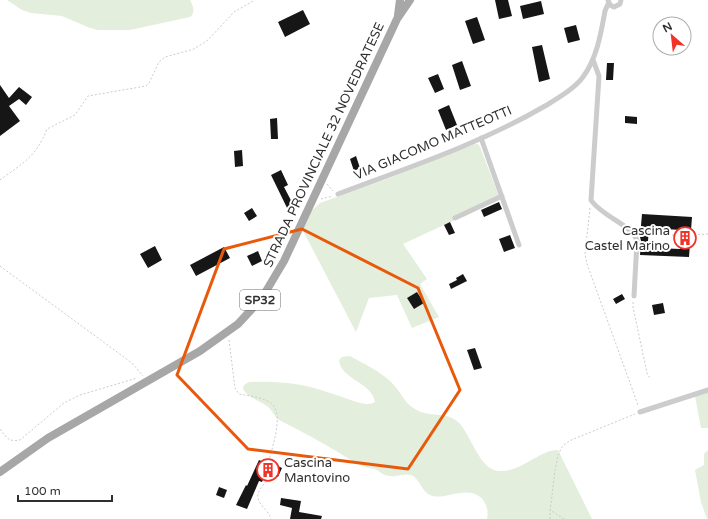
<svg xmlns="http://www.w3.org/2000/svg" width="708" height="519" font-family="'Varela Round',sans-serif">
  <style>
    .green { fill: #e3eedc }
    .building { fill: #161616; fill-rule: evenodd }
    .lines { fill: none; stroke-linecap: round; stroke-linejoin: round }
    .path { stroke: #ccc; stroke-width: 1; stroke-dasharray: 2 2; stroke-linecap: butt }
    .minor { stroke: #ccc; stroke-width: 5 }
    .primary { stroke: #a7a7a7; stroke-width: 8 }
    .marked { fill: none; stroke: #e8590c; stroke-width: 3; stroke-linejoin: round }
    .labels { text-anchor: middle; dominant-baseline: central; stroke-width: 4; stroke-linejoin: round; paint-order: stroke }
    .shield { fill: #fff; stroke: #6d6d6d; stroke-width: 1 }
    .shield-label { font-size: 12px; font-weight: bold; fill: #2f2f2f }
    .street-label { font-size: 13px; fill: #2f2f2f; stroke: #fff }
    .poi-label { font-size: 13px; fill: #2f2f2f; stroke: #fff; text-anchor: end }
  </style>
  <rect width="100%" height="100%" fill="#fff"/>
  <path class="green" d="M7 0H190C193 6 196 12 190 17L130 30H98L90 28 62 16 31 13 22 10Z
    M475 144H478L480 147 500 199 403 244 427 279 420 284 439 317 412 328 397 295 369 298 356 332 302 229 310 212 320 203 384 180Z
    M350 356C364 364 380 371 391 382 400 390 404 403 415 409 428 418 447 411 458 422 471 434 479 470 499 471 520 473 541 449 558 450L592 519H487C489 511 486 499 477 495 462 487 443 501 430 495 421 491 420 479 411 475 405 473 397 477 390 476 385 476 381 473 377 470 372 468 367 468 362 466 353 462 345 456 336 451 318 440 299 430 279 420 274 416 272 410 267 406 259 400 248 398 243 389L244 385 249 382C266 381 294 382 310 387 322 390 334 394 345 398 354 401 366 407 375 402 372 382 341 380 339 360L342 357Z
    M708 391V428H701L695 396Z
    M708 450V519H707L701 502 695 470 704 465V454Z"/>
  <path class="building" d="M495 0H508L512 16 499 19Z
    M541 1 544 14 523 19 520 6Z
    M303 10 310 24 285 37 278 22Z
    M477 17 485 40 473 44 465 21Z
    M576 25 580 40 568 43 564 28Z
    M542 45 550 79 539 82 532 47Z
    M462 61 471 86 460 90 452 65Z
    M607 63H614L613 80H606Z
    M438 74 444 89 435 93 428 78Z
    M0 85 9 98 19 87 32 97 26 105 19 99 9 106 20 121 0 136Z
    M449 105 457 125 446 130 438 110Z
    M625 116 637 117V124L625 123Z
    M277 118 278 139H271L270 119Z
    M242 150 243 166 235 167 234 151Z
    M356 156 360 168 354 171 350 159Z
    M281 170 288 185 284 187 295 208 289 212 271 175Z
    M499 202 502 209 484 217 481 210Z
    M252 208 257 216 249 221 244 213Z
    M642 214 692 217 689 257 640 255 641 241 640 237ZM649 228 681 230 680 249 657 248V242L648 241Z
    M450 222 455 233 449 235 444 225Z
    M510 235 515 248 504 252 499 239Z
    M155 246 162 260 148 268 140 254Z
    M224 247 230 258 196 276 190 265Z
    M258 251 262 261 252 266 247 256Z
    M463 274 467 281 451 289 449 284 457 280 456 278Z
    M417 292 424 303 414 309 407 298Z
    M622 294 625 299 616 304 613 299Z
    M663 303 665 313 654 315 652 305Z
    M475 348 482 368 474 370 467 350Z
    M259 460 275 467 276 465 282 468 278 477 266 472 262 482 259 481 247 509 236 505 246 485 247 486Z
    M219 487 227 490 224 498 216 495Z
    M281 498 301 501 299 512 322 516 321 519H290L292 508 280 505Z"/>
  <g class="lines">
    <path class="path" d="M0 180C23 163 36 157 47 129L75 115 88 96 146 86 149 83 159 62 165 57 194 49 208 40 234 12 255 0
      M327 184 333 191
      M321 199 333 196
      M590 208 585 254 587 264 638 405
      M648 235H681
      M690 235 708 234
      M0 266 132 363 143 376
      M633 302V307L647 373 648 376 651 378
      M229 340 235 388 239 394C250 396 263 397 272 404 284 415 272 447 269 461
      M0 429C7 438 8 442 20 440L64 403 80 395 137 378
      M269 478C266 482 259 489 258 494 256 504 269 510 271 519
      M550 519V510
      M564 519 550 510C553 495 554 459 562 447 564 445 567 443 569 441L635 414"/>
    <path class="minor" d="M608 0 610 5 614 7 620 4 621 0
      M593 60 599 76 591 200C601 216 634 226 637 241L634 296
      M481 138 519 245
      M338 194C407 168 480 144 545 106 558 98 574 89 583 77 597 58 601 33 605 11L608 4
      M455 218 502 196
      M640 412 708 390"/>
    <path class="primary" d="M398 15 400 0
      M0 472 48 438 200 351 238 324 262 298 284 261 397 19 410 0"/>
  </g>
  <path class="marked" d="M302 229 418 288 460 390 408 469 248 449 177 375 224 249Z"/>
  <defs>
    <g id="building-ring" transform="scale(1.15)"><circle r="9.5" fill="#fff" stroke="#f23226" stroke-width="1.5"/><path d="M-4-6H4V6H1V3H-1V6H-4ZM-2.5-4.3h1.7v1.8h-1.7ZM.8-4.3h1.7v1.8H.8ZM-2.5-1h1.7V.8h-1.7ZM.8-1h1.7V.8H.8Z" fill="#f23226"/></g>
  </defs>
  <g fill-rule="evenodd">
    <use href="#building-ring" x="685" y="238"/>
    <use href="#building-ring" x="268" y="470"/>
  </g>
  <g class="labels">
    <rect class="shield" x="240" y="290" width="40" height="20" rx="3"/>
    <g class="shield-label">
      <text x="260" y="300">SP32</text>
    </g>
    <g class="street-label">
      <text transform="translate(433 143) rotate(-23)">VIA GIACOMO MATTEOTTI</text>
      <text transform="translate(324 145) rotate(-65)">STRADA PROVINCIALE 32 NOVEDRATESE</text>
    </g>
    <g class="poi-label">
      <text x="670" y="231">Cascina<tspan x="670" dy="15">Castel Marino</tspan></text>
      <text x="284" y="463" text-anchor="start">Cascina<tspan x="284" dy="15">Mantovino</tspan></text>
    </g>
  </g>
  <g transform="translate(672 36) rotate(332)"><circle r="19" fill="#ffffff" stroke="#acacac"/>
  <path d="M0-3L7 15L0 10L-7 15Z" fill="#f23226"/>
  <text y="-6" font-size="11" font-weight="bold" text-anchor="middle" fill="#2f2f2f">N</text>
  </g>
  <path d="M18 495v6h94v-6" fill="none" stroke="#2f2f2f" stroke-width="2"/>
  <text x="24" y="495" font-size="12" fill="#2f2f2f" stroke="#ffffff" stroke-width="3" paint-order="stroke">100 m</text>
</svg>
